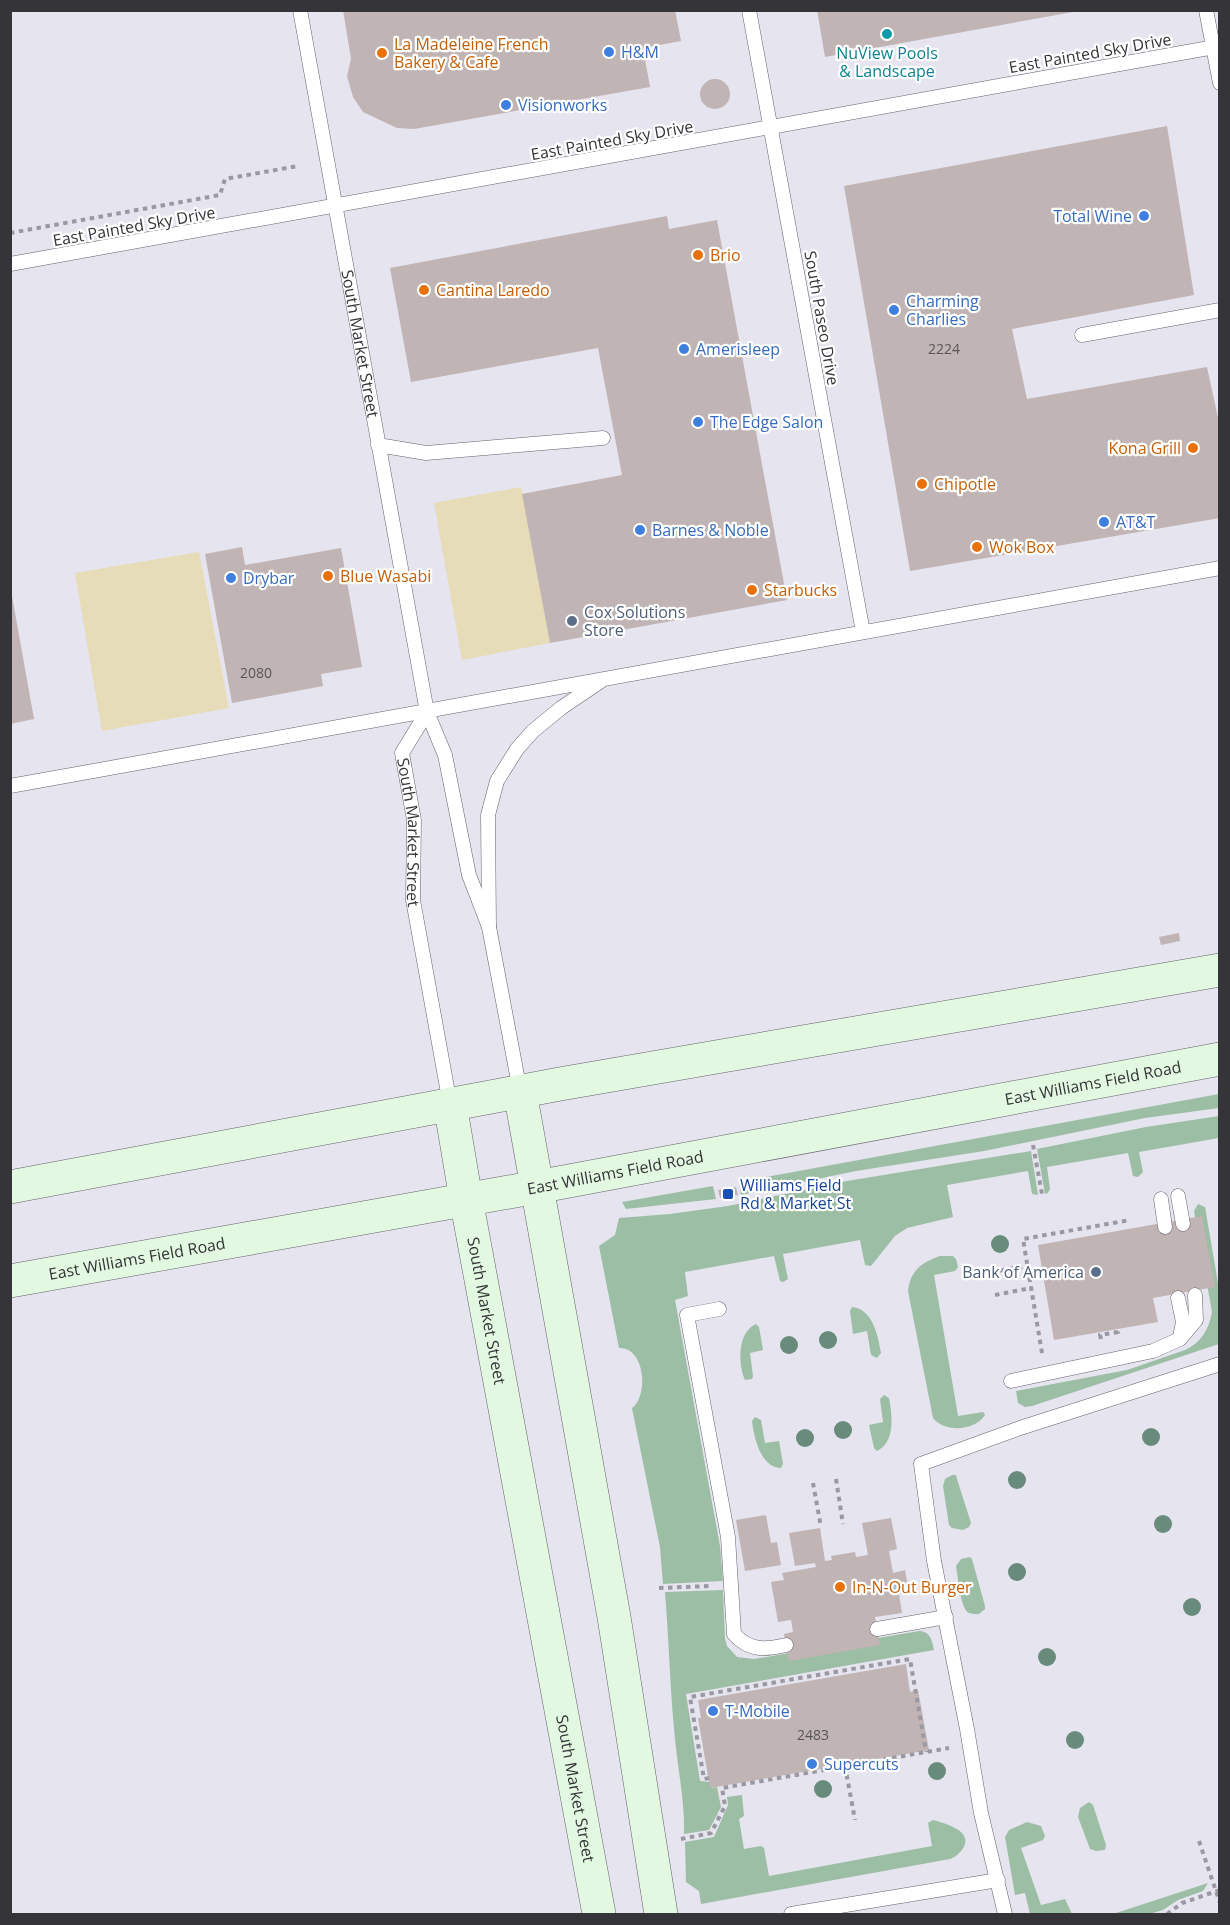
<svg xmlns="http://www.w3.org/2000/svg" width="1230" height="1925" font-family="'Open Sans',sans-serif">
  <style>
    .green { fill: #9cbea4 }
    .sand { fill: #e6dcb7 }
    .building { fill: #c1b4b4 }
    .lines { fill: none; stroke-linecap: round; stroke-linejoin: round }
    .lane-casing { stroke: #63616a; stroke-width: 15 }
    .secondary-casing { stroke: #63616a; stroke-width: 34 }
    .path { stroke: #9a99a1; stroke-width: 4; stroke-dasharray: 4.5 4.5; stroke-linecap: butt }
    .lane { stroke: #fff; stroke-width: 14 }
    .secondary { stroke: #e2f8e0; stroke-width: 33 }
    .tree { fill: #698b7c }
    .culture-dot { fill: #0f9aa8; stroke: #fff; stroke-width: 2 }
    .shop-dot { fill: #3f7fe0; stroke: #fff; stroke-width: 2 }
    .food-dot { fill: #e8710a; stroke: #fff; stroke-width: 2 }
    .service-dot { fill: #5c6f8a; stroke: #fff; stroke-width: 2 }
    .transit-dot { fill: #1a4fb4; stroke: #fff; stroke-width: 2 }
    .labels { text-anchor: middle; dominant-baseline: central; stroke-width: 4.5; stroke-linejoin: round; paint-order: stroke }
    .number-label { font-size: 14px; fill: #585558 }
    .food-label { font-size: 16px; fill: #c56008; stroke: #fff; text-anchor: start }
    .shop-label { font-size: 16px; fill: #366cbe; stroke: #fff; text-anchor: start }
    .culture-label { font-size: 16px; fill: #0d838f; stroke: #fff }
    .street-label { font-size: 16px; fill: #353539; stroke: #fff }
    .service-label { font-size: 16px; fill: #4e5e75; stroke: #fff; text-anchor: start }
    .transit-label { font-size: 16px; fill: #164399; stroke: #fff; text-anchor: start }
  </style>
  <rect width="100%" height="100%" fill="#e6e4ef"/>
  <path class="green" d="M1219 1094V1108L1145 1118 984 1151 856 1171 741 1195 739 1182Z
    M1219 1116V1140V1138L1139 1152 1143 1172 1138 1177 1133 1176 1128 1153 1047 1167 1050 1189 1048 1193 1045 1194 1037 1149 1146 1127Z
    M1031 1151 1038 1195 1032 1194 1028 1171 947 1185 953 1217 907 1228 895 1236 871 1266 865 1265 860 1240 783 1254 788 1279 783 1282 780 1281 774 1256 685 1272 688 1296 675 1300 720 1546 723 1581 663 1584 660 1547 632 1408C649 1395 645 1347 619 1348L599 1246 615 1235 619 1218 670 1214 728 1206 847 1181Z
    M713 1186 716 1199 626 1209 622 1202Z
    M1198 1204 1205 1207 1219 1289V1344L1032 1406 1025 1407 1018 1403 1016 1391 1127 1370 1185 1350C1201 1343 1209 1329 1212 1312L1194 1211Z
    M940 1256H953L956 1259 958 1267 955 1271 934 1275 958 1416 983 1412 985 1415C975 1431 945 1433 933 1418L908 1291C910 1271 922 1262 940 1256Z
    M852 1307C873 1309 878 1336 881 1353L877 1358 871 1355 867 1331 853 1334 850 1311Z
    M756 1324 759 1327 763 1350 750 1353 753 1376 752 1379 745 1380C738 1365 737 1332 756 1324Z
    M884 1395 889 1398C892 1414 896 1442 877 1451L874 1448 869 1425 883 1422 880 1399Z
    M755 1417 761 1420 765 1443 779 1441 783 1464 781 1468C760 1467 754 1437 752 1421Z
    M952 1475H956L957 1479 971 1523 969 1527 963 1530 952 1528 949 1525 943 1486 945 1479Z
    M970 1557 972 1559 985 1606V1609L979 1614C977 1614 971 1614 969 1613 960 1609 958 1576 956 1566L961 1559Z
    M723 1590 725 1639 727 1646 737 1657 754 1659 919 1631C930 1631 932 1640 934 1650L686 1694 700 1781 710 1782V1788L717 1787 721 1807 709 1830 684 1834C685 1802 678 1771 675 1739 670 1690 669 1641 665 1592Z
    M742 1795 744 1816 739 1819 744 1849 761 1846 764 1848 769 1876 932 1846 928 1823 933 1820C941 1822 954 1826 961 1832 972 1842 960 1855 950 1859L701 1904 699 1891 686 1882 685 1842 714 1837 728 1805 727 1797Z
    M1089 1802 1093 1805 1106 1845 1105 1850 1096 1851 1090 1849 1078 1817 1080 1808Z
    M1027 1822 1041 1826 1045 1836 1043 1840 1021 1848 1041 1905 1065 1899 1072 1914H1030L1025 1893 1015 1895 1005 1837 1009 1830Z
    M1208 1883 1203 1891 1178 1900 1163 1910 1149 1914H1113Z"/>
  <path class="sand" d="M521 487 550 643 462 660 434 503Z
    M199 552 229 708 102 731 75 573Z"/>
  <path class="building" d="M343 10H675L681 41 643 48 650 87 414 129 397 128 363 112 353 97 347 76 351 59Z
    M817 10H1073V12L825 57Z
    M700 94a15 15 0 1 1 30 0a15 15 0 1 1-30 0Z
    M1167 126 1194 295 1012 329 1027 399 1207 367 1220 427V518L910 571 844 186Z
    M667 216 669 229 717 220 787 600 550 643 522 494 622 475 598 348 411 382 390 268Z
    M242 547 245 565 341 548 362 667 321 674 323 686 232 703 205 554Z
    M12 596 34 719 10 724V597Z
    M1179 933 1180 941 1161 945 1159 937Z
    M736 1187 738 1195 720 1198 718 1190Z
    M1202 1216 1215 1287 1153 1298 1158 1322 1054 1340 1038 1245Z
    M766 1515 771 1543 777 1542 781 1565 745 1571 736 1520Z
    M891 1518 897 1549 889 1551 893 1573 905 1570 909 1592 899 1594 902 1613 875 1617 880 1645 789 1661 784 1634 793 1632 791 1620 778 1622 771 1582 784 1580 782 1573 816 1567 815 1563 795 1566 789 1533 820 1528 825 1561 832 1560 831 1556 855 1552 856 1557 868 1555 862 1523Z
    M906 1664 910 1692 918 1690 929 1750 710 1788 698 1718H701L698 1700Z"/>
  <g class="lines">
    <g class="lane-casing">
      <g id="lane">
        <path id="s1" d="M300 10 427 712 445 755 469 875 489 927"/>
        <path d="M749 10 863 632"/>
        <path d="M1206 10 1220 83"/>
        <path d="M10 264 1220 46"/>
        <path d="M1082 335 1220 310"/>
        <path d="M378 445 426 453 603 438"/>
        <path id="s2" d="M427 712 402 753 414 820 413 900 450 1104"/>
        <path d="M10 786 1220 568"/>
        <path d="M520 1091 489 927 488 815 497 781 517 749 533 731 561 708 601 681"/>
        <path d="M1178 1196 1183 1224"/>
        <path d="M1161 1199 1165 1227"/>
        <path d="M1178 1298 1183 1322 1180 1337"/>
        <path d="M719 1309 687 1315 728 1537 734 1634C749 1651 765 1650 786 1645"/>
        <path d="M1011 1381 1153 1351 1180 1339 1196 1320 1195 1295"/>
        <path d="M877 1629 946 1617"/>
        <path d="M791 1914 998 1880"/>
        <path d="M1005 1914 981 1813 967 1729 934 1561 921 1464 1020 1428 1220 1364"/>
      </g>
    </g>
    <g class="secondary-casing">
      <g id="secondary">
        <path d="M520 1092 614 1617 661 1914"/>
        <path id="s3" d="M450 1104 466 1199 599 1914"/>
        <path d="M10 1187 560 1084 1220 970"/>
        <path id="s4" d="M10 1281 537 1187 1220 1059"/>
      </g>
    </g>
    <path class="path" d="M10 233 220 195 225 179 298 166
      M1033 1145 1042 1194
      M991 1272 1027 1266
      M995 1295 1031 1288
      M1101 1339 1100 1335 1118 1332 1117 1329
      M1042 1353 1023 1239 1130 1220
      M836 1479 843 1524
      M813 1483 821 1527
      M659 1588 709 1586
      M845 1766 855 1820
      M709 1778 704 1779 690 1697 910 1659 926 1752
      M681 1839 711 1833 725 1806 722 1788 949 1748
      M1199 1841 1220 1903
      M1167 1914 1182 1903 1220 1890"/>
    <use href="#lane" class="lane"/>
    <use href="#secondary" class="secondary"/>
  </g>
  <g class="tree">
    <circle cx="1000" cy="1244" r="9"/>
    <circle cx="828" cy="1340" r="9"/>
    <circle cx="789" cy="1345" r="9"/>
    <circle cx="843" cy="1430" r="9"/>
    <circle cx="1151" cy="1437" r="9"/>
    <circle cx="805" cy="1438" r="9"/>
    <circle cx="1017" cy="1480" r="9"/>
    <circle cx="1163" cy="1524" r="9"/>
    <circle cx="1017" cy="1572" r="9"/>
    <circle cx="1192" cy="1607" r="9"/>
    <circle cx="1047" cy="1657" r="9"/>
    <circle cx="1075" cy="1740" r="9"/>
    <circle cx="937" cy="1771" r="9"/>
    <circle cx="823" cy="1789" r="9"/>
  </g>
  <circle class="culture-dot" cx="887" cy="34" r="6"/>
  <g class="shop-dot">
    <circle cx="609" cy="52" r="6"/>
    <circle cx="506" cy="105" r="6"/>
    <circle cx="1144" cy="216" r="6"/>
    <circle cx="894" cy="310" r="6"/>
    <circle cx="684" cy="349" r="6"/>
    <circle cx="698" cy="422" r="6"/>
    <circle cx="1104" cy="522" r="6"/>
    <circle cx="640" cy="530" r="6"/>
    <circle cx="231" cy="578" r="6"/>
    <circle cx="713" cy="1711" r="6"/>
    <circle cx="812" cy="1764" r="6"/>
  </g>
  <g class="food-dot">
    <circle cx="382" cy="53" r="6"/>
    <circle cx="698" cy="255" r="6"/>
    <circle cx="424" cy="290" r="6"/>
    <circle cx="1193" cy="448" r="6"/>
    <circle cx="922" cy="484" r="6"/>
    <circle cx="977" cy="547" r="6"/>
    <circle cx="328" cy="576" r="6"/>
    <circle cx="752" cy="590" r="6"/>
    <circle cx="840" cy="1587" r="6"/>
  </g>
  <g class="service-dot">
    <circle cx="572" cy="621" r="6"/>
    <circle cx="1096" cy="1272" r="6"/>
  </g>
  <rect class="transit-dot" x="722" y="1188" width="12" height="12" rx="3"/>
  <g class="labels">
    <g class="number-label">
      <text x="944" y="348">2224</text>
      <text x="256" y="672">2080</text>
      <text x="813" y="1734">2483</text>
    </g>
    <g class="food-label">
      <text x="394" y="44">La Madeleine French<tspan x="394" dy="18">Bakery &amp; Cafe</tspan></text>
      <text x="710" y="255">Brio</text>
      <text x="436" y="290">Cantina Laredo</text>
      <text x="1181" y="448" text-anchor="end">Kona Grill</text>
      <text x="934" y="484">Chipotle</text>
      <text x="989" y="547">Wok Box</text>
      <text x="340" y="576">Blue Wasabi</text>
      <text x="764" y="590">Starbucks</text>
      <text x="852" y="1587">In-N-Out Burger</text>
    </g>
    <g class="shop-label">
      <text x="621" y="52">H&amp;M</text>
      <text x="518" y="105">Visionworks</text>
      <text x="1132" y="216" text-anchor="end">Total Wine</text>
      <text x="906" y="301">Charming<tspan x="906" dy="18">Charlies</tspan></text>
      <text x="696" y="349">Amerisleep</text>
      <text x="710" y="422">The Edge Salon</text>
      <text x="1116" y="522">AT&amp;T</text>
      <text x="652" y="530">Barnes &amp; Noble</text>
      <text x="243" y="578">Drybar</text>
      <text x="725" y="1711">T-Mobile</text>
      <text x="824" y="1764">Supercuts</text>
    </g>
    <g class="culture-label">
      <text x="887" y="53">NuView Pools<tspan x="887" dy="18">&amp; Landscape</tspan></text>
    </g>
    <g class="street-label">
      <text transform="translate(1090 53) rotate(-10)">East Painted Sky Drive</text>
      <text transform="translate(612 140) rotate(-10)">East Painted Sky Drive</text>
      <text transform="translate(134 226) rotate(-10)">East Painted Sky Drive</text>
      <text transform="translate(822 318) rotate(80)">South Paseo Drive</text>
      <text stroke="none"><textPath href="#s1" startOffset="339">South Market Street</textPath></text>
      <text stroke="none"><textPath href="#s2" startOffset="128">South Market Street</textPath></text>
      <text stroke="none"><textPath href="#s4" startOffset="1101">East Williams Field Road</textPath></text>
      <text stroke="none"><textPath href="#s4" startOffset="615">East Williams Field Road</textPath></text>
      <text stroke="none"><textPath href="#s4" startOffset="129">East Williams Field Road</textPath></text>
      <text stroke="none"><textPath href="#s3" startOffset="210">South Market Street</textPath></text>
      <text stroke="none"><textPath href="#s3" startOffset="696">South Market Street</textPath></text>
    </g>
    <g class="service-label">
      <text x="584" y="612">Cox Solutions<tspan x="584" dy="18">Store</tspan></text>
      <text x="1084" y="1272" text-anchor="end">Bank of America</text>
    </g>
    <g class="transit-label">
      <text x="740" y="1185">Williams Field<tspan x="740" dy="18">Rd &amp; Market St</tspan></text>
    </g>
  </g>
  <rect width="1230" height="1925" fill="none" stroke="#353539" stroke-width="24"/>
</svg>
